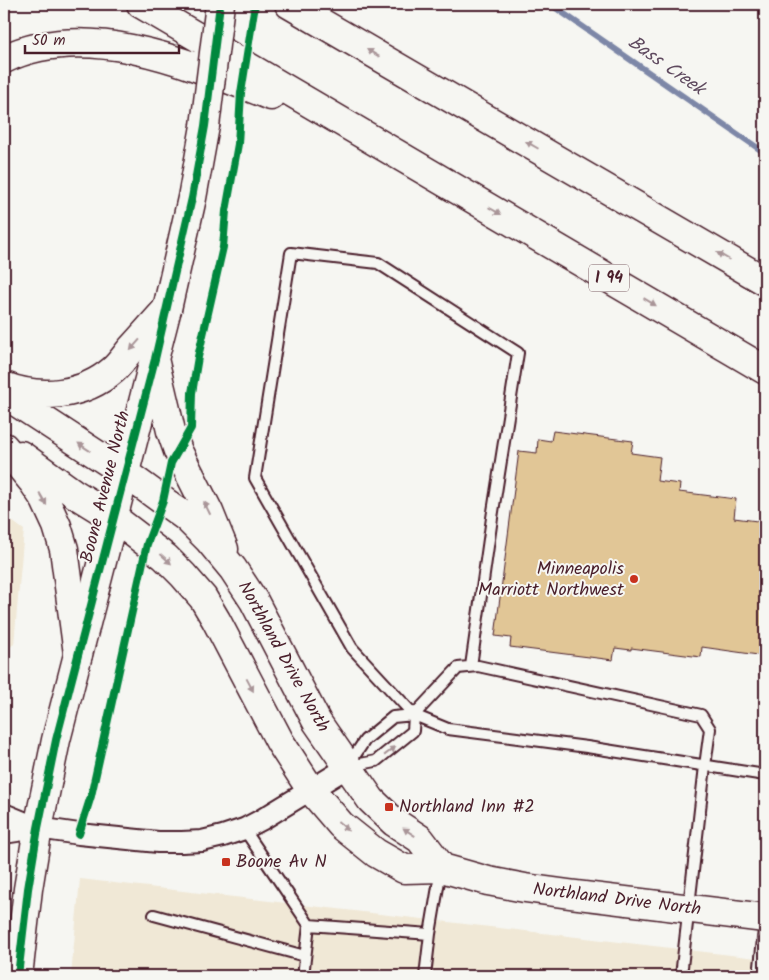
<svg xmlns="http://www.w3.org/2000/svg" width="769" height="980" font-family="Kalam,sans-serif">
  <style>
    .built { fill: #f0e8d6 }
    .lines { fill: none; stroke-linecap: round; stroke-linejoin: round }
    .stream { stroke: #7d87a7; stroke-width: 6 }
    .building { fill: #e1c696; stroke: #4a1f2b }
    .lane-casing { stroke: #4a1f2b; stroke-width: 14 }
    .street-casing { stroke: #4a1f2b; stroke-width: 24 }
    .secondary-casing { stroke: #4a1f2b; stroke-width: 31 }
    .highway-casing { stroke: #4a1f2b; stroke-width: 31 }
    .lane { stroke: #f6f6f2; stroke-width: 10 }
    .street { stroke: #f6f6f2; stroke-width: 20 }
    .secondary { stroke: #f6f6f2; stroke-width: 28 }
    .highway { stroke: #f6f6f2; stroke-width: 28 }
    .secondary-bridge-casing { stroke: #4a1f2b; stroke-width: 31; stroke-linecap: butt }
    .secondary-bridge { stroke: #f6f6f2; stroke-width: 28 }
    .cycleway-casing { stroke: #f6f6f2; stroke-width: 11 }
    .cycleway { stroke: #00873e; stroke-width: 8 }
    .oneway { fill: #a99598 }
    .poi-dot { fill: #c8321e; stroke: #f6f6f2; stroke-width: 2 }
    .labels { text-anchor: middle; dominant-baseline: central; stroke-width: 4; stroke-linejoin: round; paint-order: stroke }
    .shield { fill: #f6f6f2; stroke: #7e6067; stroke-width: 1 }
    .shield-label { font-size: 16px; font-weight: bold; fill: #4a1f2b }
    .street-label { font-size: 18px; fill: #4a1f2b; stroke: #f6f6f2 }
    .poi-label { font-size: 18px; fill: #4a1f2b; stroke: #f6f6f2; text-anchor: start }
    .water-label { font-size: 19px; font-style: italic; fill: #5f4a5f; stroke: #f6f6f2 }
  </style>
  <rect width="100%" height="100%" fill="#f6f6f2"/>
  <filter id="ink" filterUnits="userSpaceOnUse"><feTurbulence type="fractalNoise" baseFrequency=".02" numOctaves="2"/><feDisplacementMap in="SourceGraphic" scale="10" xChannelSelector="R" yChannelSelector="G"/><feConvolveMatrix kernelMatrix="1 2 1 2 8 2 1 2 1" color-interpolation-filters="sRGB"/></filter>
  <g filter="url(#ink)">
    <path class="built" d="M4 515 24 530 14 644 4 652Z
      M80 879 765 959V976H71Z"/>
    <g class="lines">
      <path class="stream" d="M550 4 765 153"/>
    </g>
    <path class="building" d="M553 431 633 441 631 453 660 457 657 481 680 484 679 492 736 499 734 518 765 522V656L702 647 701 657 631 648V650L615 648 613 660 510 647 511 638 495 636 519 451 537 453 538 439 551 441Z"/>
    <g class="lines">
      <g class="lane-casing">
        <path id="lane" d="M471 666 492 518 518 353 378 263 291 253 255 478 352 648 414 715 448 729 587 747 765 775
          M349 764 365 740 393 717 414 715
          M350 766 376 761 413 731 414 715 458 668 478 666 701 715 710 729 705 766 681 976
          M244 829 309 925 303 976
          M154 915 305 956
          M309 925 430 934
          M425 976 430 934 441 869
          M759 976 765 920"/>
      </g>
      <g class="street-casing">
        <path id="street" d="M4 814 38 828 79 834 158 842H182L202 841 223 836 244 829 261 820 348 767
          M4 833 36 828"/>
      </g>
      <g class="secondary-casing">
        <path id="secondary" d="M155 363 171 431 178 451 209 512 224 549
          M125 473 187 518 209 540 233 569 254 601 317 722 371 800 394 822 420 839 442 868
          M114 518 165 557 183 575 203 598 216 620 280 742 311 790 341 825 376 853 404 869 442 868 488 881 525 888 569 894 765 918
          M18 976 28 889 38 828 56 740 167 309 192 198 205 126"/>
      </g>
      <g class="highway-casing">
        <path id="highway" d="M141 4 765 370
          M289 4 765 281
          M4 59C88 19 191 64 271 96
          M4 386C40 400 83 396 113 370 120 364 125 356 131 349 143 336 155 322 167 309
          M4 394 125 473
          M4 447 33 482 45 500 57 526 64 549 78 654
          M21 455 75 494 114 518"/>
      </g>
      <use href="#lane" class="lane"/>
      <use href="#street" class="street"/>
      <use href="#secondary" class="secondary"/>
      <use href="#highway" class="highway"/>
      <g class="secondary-bridge-casing">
        <path id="secondary-bridge" d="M205 126 220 4"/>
      </g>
      <use href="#secondary-bridge" class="secondary-bridge"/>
      <g class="cycleway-casing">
        <path id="cycleway" d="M79 834 91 796 147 544 163 501 171 463 191 428 192 393 198 357 223 247 226 211 238 144 241 93 255 4
          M18 976 28 889 38 828 56 740 155 359 192 198 205 126 220 4"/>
      </g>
      <use href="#cycleway" class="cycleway"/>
    </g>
    <defs><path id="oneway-solid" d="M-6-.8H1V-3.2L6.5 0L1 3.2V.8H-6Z" transform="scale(1.25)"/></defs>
    <g class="oneway">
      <use href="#oneway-solid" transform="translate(373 53) rotate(-150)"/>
      <use href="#oneway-solid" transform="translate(532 145) rotate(-150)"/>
      <use href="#oneway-solid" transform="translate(495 211) rotate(30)"/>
      <use href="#oneway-solid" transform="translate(723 256) rotate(-150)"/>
      <use href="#oneway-solid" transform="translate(650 302) rotate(31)"/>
      <use href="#oneway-solid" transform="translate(135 345) rotate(131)"/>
      <use href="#oneway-solid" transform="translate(84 447) rotate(-147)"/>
      <use href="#oneway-solid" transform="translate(43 499) rotate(60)"/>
      <use href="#oneway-solid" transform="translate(207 508) rotate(-116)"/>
      <use href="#oneway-solid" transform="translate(166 559) rotate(42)"/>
      <use href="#oneway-solid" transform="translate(250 685) rotate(62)"/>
      <use href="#oneway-solid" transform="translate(390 751) rotate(-38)"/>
      <use href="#oneway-solid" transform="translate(343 826) rotate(42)"/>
      <use href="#oneway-solid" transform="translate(409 832) rotate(-146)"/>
    </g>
  </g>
  <g class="poi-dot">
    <circle cx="634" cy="579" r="5"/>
    <rect x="384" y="802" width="10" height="10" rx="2.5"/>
    <rect x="221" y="857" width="10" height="10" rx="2.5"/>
  </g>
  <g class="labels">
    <rect class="shield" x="589" y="264.5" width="40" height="27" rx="4"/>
    <g class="shield-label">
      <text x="609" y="278">I 94</text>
    </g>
    <g class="street-label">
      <text transform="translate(106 487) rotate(-76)">Boone Avenue North</text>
      <text transform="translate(283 657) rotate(61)">Northland Drive North</text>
      <text transform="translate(617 900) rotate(7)">Northland Drive North</text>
    </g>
    <g class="poi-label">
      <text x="624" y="569" text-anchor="end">Minneapolis<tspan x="624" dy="21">Marriott Northwest</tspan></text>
      <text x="399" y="807">Northland Inn #2</text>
      <text x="236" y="862">Boone Av N</text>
    </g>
    <g class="water-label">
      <text transform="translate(666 66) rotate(35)">Bass Creek</text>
    </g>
  </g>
  <rect width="769" height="980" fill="none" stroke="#f6f6f2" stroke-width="20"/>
  <rect x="10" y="10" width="749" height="960" fill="none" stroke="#4a1f2b" stroke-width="2" filter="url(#ink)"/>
  <path d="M25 45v8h154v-8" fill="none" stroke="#4a1f2b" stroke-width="2.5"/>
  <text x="32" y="45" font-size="15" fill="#4a1f2b" stroke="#f6f6f2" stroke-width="4" paint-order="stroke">50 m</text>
</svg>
